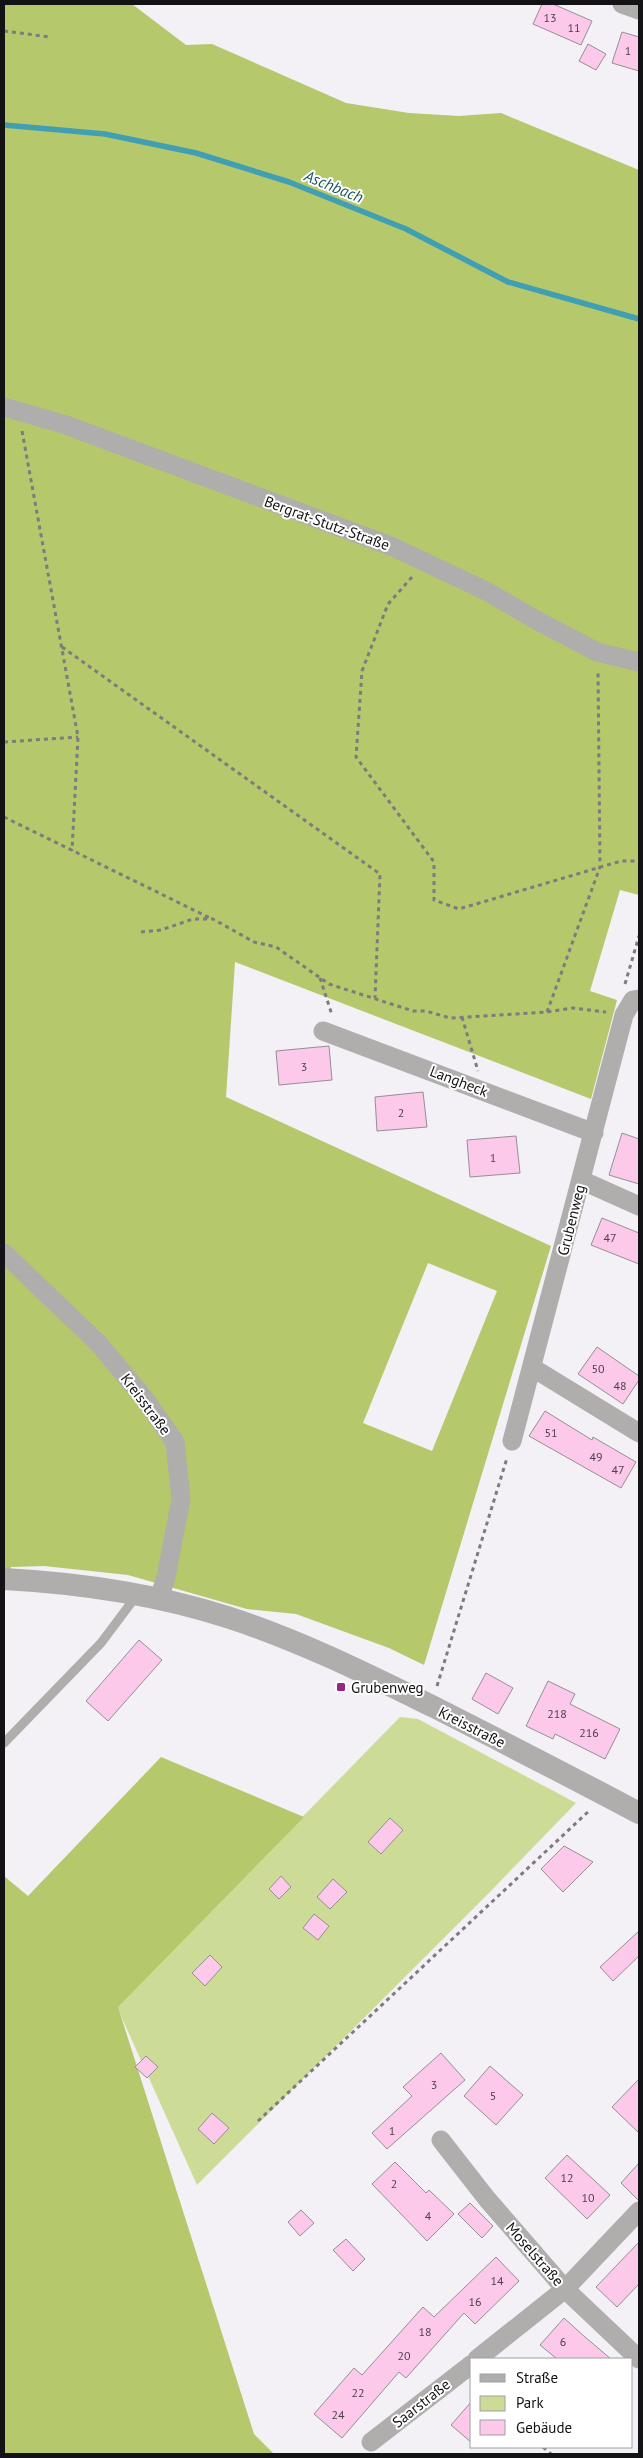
<svg xmlns="http://www.w3.org/2000/svg" width="643" height="2458" font-family="'PT Sans',sans-serif">
  <style>
    .green { fill: #ccdc97 }
    .forest { fill: #b5c86b; fill-rule: evenodd }
    .lines { fill: none; stroke-linecap: round; stroke-linejoin: round }
    .stream { stroke: #409fb2; stroke-width: 5.5 }
    .building { fill: #fdc9eb; stroke: #958f92 }
    .path { stroke: #7d7b7e; stroke-width: 3; stroke-dasharray: 4 4; stroke-linecap: butt }
    .service { stroke: #b0adad; stroke-width: 9 }
    .minor { stroke: #b0adad; stroke-width: 19 }
    .tertiary { stroke: #b0adad; stroke-width: 22 }
    .poi-dot { fill: #962584; stroke: #fff; stroke-width: 2 }
    .labels { text-anchor: middle; dominant-baseline: central; stroke-width: 4; stroke-linejoin: round; paint-order: stroke }
    .number-label { font-size: 12px; fill: #4e404a }
    .street-label { font-size: 15px; fill: #131214; stroke: #fff }
    .poi-label { font-size: 15px; fill: #131214; stroke: #fff; text-anchor: start }
    .water-label { font-size: 16px; font-style: italic; fill: #1c5560; stroke: #fff }
  </style>
  <rect width="100%" height="100%" fill="#f3f0f6"/>
  <path class="green" d="M400 1717 418 1719 576 1803 488 1894 197 2185 117 2007Z"/>
  <path class="forest" d="M4 4H132L186 45 212 44 346 103 409 113 459 116 501 113 639 170V895L620 890 590 991 617 1000 591 1099 235 962 226 1097 551 1246 424 1665 389 1648 296 1614 247 1609 128 1575 44 1566 11 1567 4 1595ZM428 1263 497 1291 432 1451 363 1423Z
    M161 1757 304 1817 118 2007 254 2434 274 2454H4V1876L28 1896Z"/>
  <g class="lines">
    <path class="stream" d="M4 125 105 134 196 153 289 182 406 229 508 282 639 319"/>
  </g>
  <path class="building" d="M542 4H553L592 21 581 45 533 24Z
    M622 32 639 37V71L612 63Z
    M588 44 606 54 596 70 579 61Z
    M329 1046 332 1080 279 1085 276 1051Z
    M423 1092 427 1127 377 1131 375 1097Z
    M622 1133 639 1139V1184L609 1175Z
    M516 1136 520 1173 470 1177 467 1140Z
    M602 1218 639 1233V1264L591 1245Z
    M597 1347 639 1376V1380L623 1404 578 1374Z
    M545 1411 592 1440 593 1437 636 1462 621 1488 529 1436Z
    M139 1640 162 1660 108 1721 86 1701Z
    M486 1673 513 1688 498 1714 472 1699Z
    M548 1681 575 1694 570 1704 620 1729 605 1759 555 1734 553 1739 526 1726Z
    M390 1818 403 1830 381 1854 368 1842Z
    M564 1846 593 1862 563 1892 541 1869Z
    M281 1876 291 1887 279 1899 269 1889Z
    M333 1879 347 1892 330 1909 317 1897Z
    M314 1914 329 1926 318 1940 303 1928Z
    M639 1931V1956L613 1981 600 1967Z
    M210 1955 222 1967 205 1986 192 1973Z
    M441 2053 465 2080 387 2149 372 2133 412 2096 403 2087Z
    M146 2056 158 2067 147 2078 135 2067Z
    M490 2066 523 2095 496 2125 464 2096Z
    M639 2079V2133L612 2107Z
    M212 2113 229 2128 214 2144 198 2129Z
    M567 2155 610 2195 587 2219 545 2178Z
    M395 2162 426 2193 429 2190 454 2214 427 2241 372 2184Z
    M639 2163V2200H638L621 2183Z
    M470 2203 493 2226 482 2238 458 2214Z
    M301 2210 314 2223 300 2236 288 2222Z
    M346 2239 365 2259 353 2271 333 2250Z
    M639 2242V2284L617 2307 596 2287Z
    M496 2257 519 2281 475 2324 464 2313 406 2378 399 2372 342 2438 314 2414 354 2368 362 2375 423 2307 434 2317Z
    M564 2318 585 2337 611 2359H557L540 2345Z
    M472 2401V2443L451 2425Z"/>
  <g class="lines">
    <path class="path" d="M4 31 50 37
      M22 431 78 737 72 851
      M412 577 388 604 362 671 356 757 434 862V900L459 909 621 861H639
      M62 647 380 874 375 998
      M4 742 78 737
      M4 817 210 918
      M141 932 161 930 193 919H213L254 942 276 947 329 984 413 1011H426L450 1018 547 1012 572 1008 606 1012
      M320 978 332 1015
      M625 984 639 936
      M547 1012 600 867 598 670
      M462 1017 478 1071
      M437 1686 507 1458
      M258 2121 590 1810
      M543 2447 551 2454"/>
    <path class="service" d="M4 1743 101 1643 137 1595"/>
    <path class="minor" d="M622 4 639 10
      M4 407 66 425 393 547 486 591 538 621 597 652 639 662
      M323 1031 594 1133
      M581 1180 639 1206
      M4 1253 99 1344 144 1398 175 1442 181 1499 166 1577 159 1599
      M533 1368 639 1433
      M512 1441 624 1015 633 1000 639 999
      M441 2140 487 2199 565 2289 639 2359
      M477 2359 565 2289 639 2211
      M371 2442 472 2364"/>
    <path class="tertiary" d="M4 1579C78 1583 155 1594 227 1617 299 1640 367 1674 434 1707 503 1742 571 1777 639 1813"/>
  </g>
  <rect class="poi-dot" x="336" y="1682" width="10" height="10" rx="2.5"/>
  <g class="labels">
    <g class="number-label">
      <text x="550" y="17">13</text>
      <text x="574" y="27">11</text>
      <text x="628" y="50">1</text>
      <text x="304" y="1066">3</text>
      <text x="401" y="1112">2</text>
      <text x="493" y="1157">1</text>
      <text x="610" y="1237">47</text>
      <text x="598" y="1368">50</text>
      <text x="620" y="1385">48</text>
      <text x="551" y="1432">51</text>
      <text x="596" y="1456">49</text>
      <text x="618" y="1469">47</text>
      <text x="557" y="1713">218</text>
      <text x="589" y="1732">216</text>
      <text x="434" y="2084">3</text>
      <text x="493" y="2095">5</text>
      <text x="392" y="2130">1</text>
      <text x="567" y="2177">12</text>
      <text x="394" y="2183">2</text>
      <text x="588" y="2197">10</text>
      <text x="428" y="2215">4</text>
      <text x="497" y="2280">14</text>
      <text x="475" y="2301">16</text>
      <text x="425" y="2331">18</text>
      <text x="563" y="2341">6</text>
      <text x="404" y="2355">20</text>
      <text x="358" y="2392">22</text>
      <text x="338" y="2414">24</text>
    </g>
    <g class="street-label">
      <text transform="translate(327 523) rotate(20)">Bergrat-Stutz-Straße</text>
      <text transform="translate(459 1081) rotate(21)">Langheck</text>
      <text transform="translate(571 1220) rotate(-76)">Grubenweg</text>
      <text transform="translate(146 1404) rotate(53)">Kreisstraße</text>
      <text transform="translate(472 1727) rotate(27)">Kreisstraße</text>
      <text transform="translate(535 2254) rotate(49)">Moselstraße</text>
      <text transform="translate(421 2403) rotate(-38)">Saarstraße</text>
    </g>
    <g class="poi-label">
      <text x="351" y="1687">Grubenweg</text>
    </g>
    <g class="water-label">
      <text transform="translate(334 186) rotate(22)">Aschbach</text>
    </g>
  </g>
  <rect width="643" height="2458" fill="none" stroke="#131214" stroke-width="10"/>
  <rect x="470" y="2358" width="162" height="90" fill="#ffffff" stroke="#a1a0a1"/>
  <rect x="480" y="2374" width="25" height="8" fill="#b0adad" stroke="#a1a0a1"/>
  <text x="516" y="2383" font-size="15" fill="#131214">Straße</text>
  <rect x="480" y="2396" width="25" height="15" fill="#ccdc97" stroke="#a1a0a1"/>
  <text x="516" y="2408" font-size="15" fill="#131214">Park</text>
  <rect x="480" y="2420" width="25" height="15" fill="#fdc9eb" stroke="#a1a0a1"/>
  <text x="516" y="2433" font-size="15" fill="#131214">Gebäude</text>
</svg>
